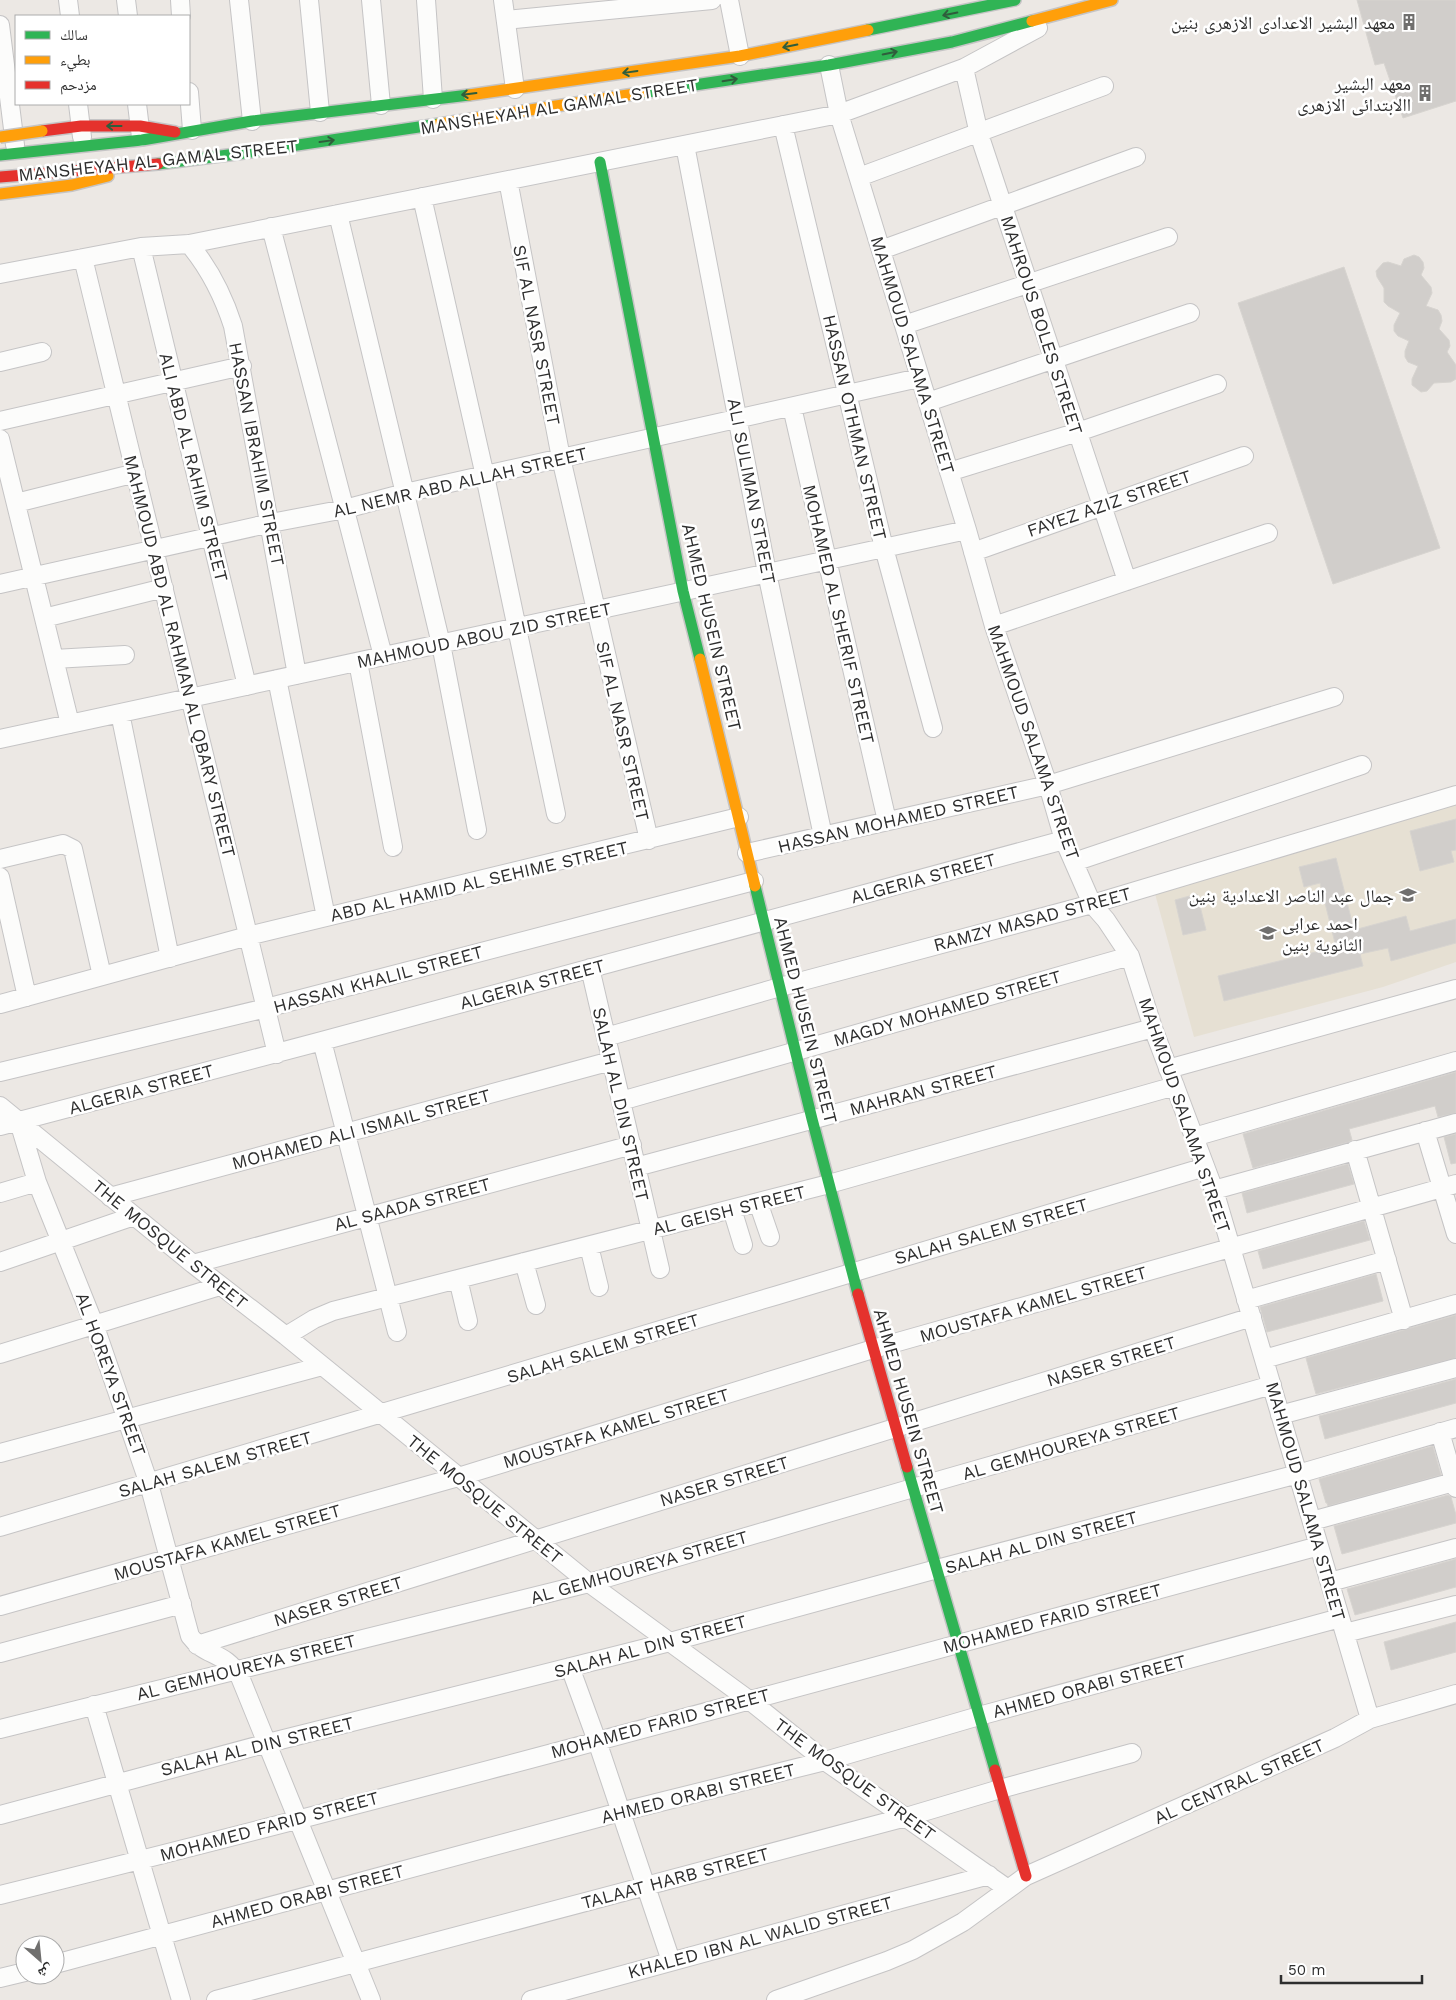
<svg xmlns="http://www.w3.org/2000/svg" width="1456" height="2000" font-family="'Work Sans','Noto Naskh Arabic',sans-serif">
  <style>
    .education { fill: #e6e0d3 }
    .building { fill: #d1cecb; stroke: #d7d4d0 }
    .lines { fill: none; stroke-linecap: round; stroke-linejoin: round }
    .street-casing { stroke: #c5c4c5; stroke-width: 20 }
    .fast-casing { stroke: #c5c4c5; stroke-width: 14 }
    .slow-casing { stroke: #c5c4c5; stroke-width: 14 }
    .jam-casing { stroke: #c5c4c5; stroke-width: 14 }
    .street { stroke: #fcfcfb; stroke-width: 18 }
    .fast { stroke: #30b455; stroke-width: 11 }
    .slow { stroke: #ff9f0a; stroke-width: 11 }
    .jam { stroke: #e5322d; stroke-width: 11 }
    .slow-bridge-casing { stroke: #c5c4c5; stroke-width: 14; stroke-linecap: butt }
    .slow-bridge { stroke: #ff9f0a; stroke-width: 11 }
    .oneway { stroke: #2f5d3c }
    .labels { text-anchor: middle; dominant-baseline: central; stroke-width: 5; stroke-linejoin: round; paint-order: stroke }
    .poi-label { font-size: 18px; fill: #2e2e2e; stroke: #fff; text-anchor: end }
    .street-label { font-size: 18px; fill: #2e2e2e; stroke: #fff }
  </style>
  <rect width="100%" height="100%" fill="#ece8e4"/>
  <path class="education" d="M1456 792V962L1383 987 1194 1037 1151 879Z"/>
  <path class="building" d="M1357 0H1456V101L1403 118 1384 63 1375 65Z
    M1414 255 1419 257 1423 262 1424 268 1421 275 1431 287 1432 293 1426 306 1438 310 1441 315 1442 321 1439 329 1449 340 1450 346 1447 352 1456 365V379L1451 382 1434 383 1427 391 1421 392 1412 385V379L1418 366 1408 362 1405 357V351L1409 341 1398 336 1394 331V325L1400 313 1388 306 1384 302V288L1377 277 1376 271 1383 263 1388 262 1401 266 1404 259Z
    M1344 267 1440 548 1333 584 1238 303Z
    M1456 819V850L1451 851 1454 862 1420 871 1410 831Z
    M1336 858 1354 930 1406 916 1410 931 1456 919V943L1391 961 1388 948 1360 954 1363 966 1224 1001 1218 976 1336 947 1320 883 1304 887 1299 867Z
    M1197 894 1206 930 1183 935 1175 900Z
    M1456 1072V1113L1438 1117 1435 1106 1349 1129 1352 1140 1349 1142 1253 1168 1243 1134Z
    M1456 1134V1163L1451 1164 1444 1137Z
    M1348 1164 1354 1184 1247 1213 1242 1193Z
    M1364 1221 1370 1240 1263 1269 1258 1251Z
    M1376 1274 1383 1301 1267 1332 1260 1307Z
    M1456 1315V1358L1316 1394 1306 1358Z
    M1456 1379V1403L1325 1439 1319 1416Z
    M1433 1446 1441 1475 1328 1506 1327 1503H1326L1319 1479Z
    M1448 1495 1451 1497 1456 1515V1523L1342 1554 1334 1526Z
    M1456 1559V1587L1355 1615 1347 1589Z
    M1456 1622V1652L1391 1670 1384 1642Z"/>
  <g class="lines">
    <g class="street-casing">
      <path id="street" d="M68 0 70 16
        M126 0 128 16
        M180 0 181 16
        M239 0 252 121
        M309 0 320 112
        M371 0 381 105
        M426 0 433 99
        M503 0 515 89
        M729 0 740 56
        M506 20 712 0
        M0 25 15 145
        M829 65 839 114 967 530 994 626 1048 785 1064 840 1092 904 1106 920 1130 956 1153 1028 1214 1190 1370 1719
        M964 68 979 134 1127 581
        M189 92 192 130
        M78 104 82 137
        M137 104 141 137
        M783 125 884 548 933 728
        M685 145 767 573 823 836
        M859 177 1104 86
        M508 180 561 458 649 840
        M422 197 485 476 556 814
        M338 214 441 644 477 830
        M271 227 383 656
        M189 244C210 269 223 295 233 326L297 675
        M141 247 247 686
        M881 250 1136 157
        M83 258 277 1054
        M0 274 141 247 189 244 839 114 964 68 1038 28
        M904 325 1168 237
        M0 362 42 352
        M928 402 1190 313
        M792 407 887 821
        M0 421 242 366
        M0 439 70 724
        M949 472 1078 432 1217 384
        M16 503 136 473
        M973 552 1244 456
        M0 584 271 523 345 509 405 493 919 378
        M44 618 164 588
        M994 626 1268 533
        M54 659 125 655
        M358 662 393 847
        M277 679 326 917
        M120 713 170 958
        M0 739 967 530
        M747 853 1048 785 1334 697
        M0 859 63 844 73 849 102 976
        M1074 862 1362 765
        M0 877 27 997
        M590 968 660 1269
        M0 1004 248 936 739 817
        M606 1037 780 987 1092 904 1456 795
        M322 1041 397 1332
        M1168 1069 1456 989
        M0 1072 266 1008 754 881
        M621 1101 1130 956
        M0 1106 193 1264 286 1336 589 1583 749 1700 825 1761 1008 1889
        M19 1122 37 1182 94 1324 149 1484 190 1636C206 1658 224 1650 240 1677L371 2000
        M0 1126 322 1041 1064 840
        M1425 1131 1456 1234
        M1194 1137 1456 1061
        M1355 1150 1404 1320
        M636 1167 1153 1028
        M1214 1190 1456 1123
        M0 1193 37 1182
        M110 1197 611 1061
        M758 1202 770 1237
        M732 1209 743 1245
        M589 1246 599 1287
        M0 1262 134 1216
        M524 1262 536 1305
        M193 1264 632 1145
        M458 1279 468 1321
        M1246 1300 1387 1260
        M286 1336 314 1319 333 1311 829 1184 1175 1086
        M0 1354 220 1286
        M1264 1359 1456 1304
        M1280 1415 1456 1368
        M1440 1432 1456 1488
        M0 1453 322 1366
        M1312 1521 1454 1482
        M0 1527C403 1410 803 1286 1205 1167
        M1330 1582 1456 1548
        M0 1606 458 1477 873 1349 1456 1184
        M1345 1633 1456 1605
        M197 1645 1252 1317
        M0 1653 182 1604
        M570 1667 597 1741 671 1961
        M94 1705 181 2000
        M0 1729 589 1583 913 1488 1272 1385
        M0 1815 268 1743 670 1642 937 1569 1298 1474 1456 1428
        M0 1895C442 1786 880 1665 1319 1546
        M55 1964 620 1812 825 1761 979 1716 1340 1618
        M0 1978 25 1972
        M216 2000 906 1817 1000 1789 1132 1753
        M531 2000 989 1875
        M776 2000 887 1961 913 1950 963 1922 1026 1876 1335 1738 1370 1719 1456 1694"/>
    </g>
    <g class="fast-casing">
      <path id="fast" d="M868 30 1015 0
        M641 93 829 65 952 42 1032 21
        M0 155 142 140 252 121 469 95
        M600 162 683 591 700 659
        M158 164 244 153 439 124
        M755 886 812 1119 858 1294
        M907 1467 995 1770"/>
    </g>
    <g class="slow-casing">
      <path id="slow" d="M1032 21 1112 0
        M469 95 740 56 868 30
        M439 124 641 93
        M0 194 72 185 108 176
        M700 659 755 886"/>
    </g>
    <g class="jam-casing">
      <path id="jam" d="M42 131 81 126H140L175 132
        M0 177 158 164
        M858 1294 907 1467
        M995 1770 1026 1876"/>
    </g>
    <use href="#street" class="street"/>
    <use href="#fast" class="fast"/>
    <use href="#slow" class="slow"/>
    <use href="#jam" class="jam"/>
    <g class="slow-bridge-casing">
      <path id="slow-bridge" d="M0 137 42 131"/>
    </g>
    <use href="#slow-bridge" class="slow-bridge"/>
  </g>
  <defs><path id="oneway-shaft" d="M-6 0H5M1.5-3L5.5 0L1.5 3" fill="none" stroke-width="1.6" stroke-linecap="round" stroke-linejoin="round" transform="scale(1.25)"/></defs>
  <g class="oneway">
    <use href="#oneway-shaft" transform="translate(950 14) rotate(169)"/>
    <use href="#oneway-shaft" transform="translate(790 46) rotate(169)"/>
    <use href="#oneway-shaft" transform="translate(890 53) rotate(-11)"/>
    <use href="#oneway-shaft" transform="translate(630 72) rotate(172)"/>
    <use href="#oneway-shaft" transform="translate(730 80) rotate(-9)"/>
    <use href="#oneway-shaft" transform="translate(469 94) rotate(173)"/>
    <use href="#oneway-shaft" transform="translate(114 126) rotate(180)"/>
    <use href="#oneway-shaft" transform="translate(327 141) rotate(-8)"/>
  </g>
  <defs>
    <g id="building-bare" transform="scale(1.35)"><path d="M-4-6H4V6H1V3H-1V6H-4ZM-2.5-4.3h1.7v1.8h-1.7ZM.8-4.3h1.7v1.8H.8ZM-2.5-1h1.7V.8h-1.7ZM.8-1h1.7V.8H.8Z" fill="#706f6e" stroke="#fff" stroke-width="2.5" paint-order="stroke"/></g>
    <g id="school-bare" transform="scale(1.35)"><path d="M0-5L7-2L0 1L-7-2ZM-4 1L0 2.5L4 1V4Q0 6-4 4Z" fill="#706f6e" stroke="#fff" stroke-width="2.5" paint-order="stroke"/></g>
  </defs>
  <g fill-rule="evenodd">
    <use href="#building-bare" x="1409" y="22"/>
    <use href="#building-bare" x="1425" y="93"/>
    <use href="#school-bare" x="1408" y="895"/>
    <use href="#school-bare" x="1268" y="933"/>
  </g>
  <g class="labels">
    <g class="poi-label">
      <text x="1395" y="22">معهد البشير الاعدادى الازهرى بنين</text>
      <text x="1411" y="83">معهد البشير<tspan x="1411" dy="21">االابتدائى الازهرى</tspan></text>
      <text x="1394" y="895">جمال عبد الناصر الاعدادية بنين</text>
      <text x="1282" y="923" text-anchor="start">احمد عرابى<tspan x="1282" dy="21">الثانوية بنين</tspan></text>
    </g>
    <g class="street-label">
      <text transform="translate(559 106) rotate(-9)">MANSHEYAH AL GAMAL STREET</text>
      <text transform="translate(158 160) rotate(-6)">MANSHEYAH AL GAMAL STREET</text>
      <text transform="translate(1042 325) rotate(72)">MAHROUS BOLES STREET</text>
      <text transform="translate(537 335) rotate(79)">SIF AL NASR STREET</text>
      <text transform="translate(913 355) rotate(73)">MAHMOUD SALAMA STREET</text>
      <text transform="translate(855 427) rotate(77)">HASSAN OTHMAN STREET</text>
      <text transform="translate(257 454) rotate(79)">HASSAN IBRAHIM STREET</text>
      <text transform="translate(194 467) rotate(76)">ALI ABD AL RAHIM STREET</text>
      <text transform="translate(460 482) rotate(-13)">AL NEMR ABD ALLAH STREET</text>
      <text transform="translate(752 491) rotate(79)">ALI SULIMAN STREET</text>
      <text transform="translate(1109 503) rotate(-19)">FAYEZ AZIZ STREET</text>
      <text transform="translate(839 614) rotate(77)">MOHAMED AL SHERIF STREET</text>
      <text transform="translate(712 627) rotate(77)">AHMED HUSEIN STREET</text>
      <text transform="translate(484 635) rotate(-12)">MAHMOUD ABOU ZID STREET</text>
      <text transform="translate(180 656) rotate(76)">MAHMOUD ABD AL RAHMAN AL QBARY STREET</text>
      <text transform="translate(623 731) rotate(77)">SIF AL NASR STREET</text>
      <text transform="translate(1034 742) rotate(71)">MAHMOUD SALAMA STREET</text>
      <text transform="translate(898 819) rotate(-13)">HASSAN MOHAMED STREET</text>
      <text transform="translate(923 878) rotate(-15)">ALGERIA STREET</text>
      <text transform="translate(479 881) rotate(-13)">ABD AL HAMID AL SEHIME STREET</text>
      <text transform="translate(1032 919) rotate(-15)">RAMZY MASAD STREET</text>
      <text transform="translate(378 979) rotate(-15)">HASSAN KHALIL STREET</text>
      <text transform="translate(532 984) rotate(-15)">ALGERIA STREET</text>
      <text transform="translate(947 1008) rotate(-16)">MAGDY MOHAMED STREET</text>
      <text transform="translate(806 1020) rotate(76)">AHMED HUSEIN STREET</text>
      <text transform="translate(141 1089) rotate(-15)">ALGERIA STREET</text>
      <text transform="translate(923 1090) rotate(-15)">MAHRAN STREET</text>
      <text transform="translate(621 1104) rotate(77)">SALAH AL DIN STREET</text>
      <text transform="translate(1185 1115) rotate(71)">MAHMOUD SALAMA STREET</text>
      <text transform="translate(361 1129) rotate(-15)">MOHAMED ALI ISMAIL STREET</text>
      <text transform="translate(412 1204) rotate(-15)">AL SAADA STREET</text>
      <text transform="translate(729 1210) rotate(-14)">AL GEISH STREET</text>
      <text transform="translate(991 1231) rotate(-16)">SALAH SALEM STREET</text>
      <text transform="translate(170 1244) rotate(39)">THE MOSQUE STREET</text>
      <text transform="translate(1033 1304) rotate(-16)">MOUSTAFA KAMEL STREET</text>
      <text transform="translate(603 1348) rotate(-17)">SALAH SALEM STREET</text>
      <text transform="translate(1111 1361) rotate(-17)">NASER STREET</text>
      <text transform="translate(111 1374) rotate(70)">AL HOREYA STREET</text>
      <text transform="translate(909 1411) rotate(74)">AHMED HUSEIN STREET</text>
      <text transform="translate(616 1428) rotate(-17)">MOUSTAFA KAMEL STREET</text>
      <text transform="translate(1071 1443) rotate(-16)">AL GEMHOUREYA STREET</text>
      <text transform="translate(215 1464) rotate(-16)">SALAH SALEM STREET</text>
      <text transform="translate(724 1481) rotate(-17)">NASER STREET</text>
      <text transform="translate(485 1499) rotate(39)">THE MOSQUE STREET</text>
      <text transform="translate(1306 1501) rotate(74)">MAHMOUD SALAMA STREET</text>
      <text transform="translate(227 1542) rotate(-16)">MOUSTAFA KAMEL STREET</text>
      <text transform="translate(1041 1542) rotate(-15)">SALAH AL DIN STREET</text>
      <text transform="translate(639 1567) rotate(-16)">AL GEMHOUREYA STREET</text>
      <text transform="translate(338 1601) rotate(-17)">NASER STREET</text>
      <text transform="translate(1052 1618) rotate(-15)">MOHAMED FARID STREET</text>
      <text transform="translate(650 1646) rotate(-15)">SALAH AL DIN STREET</text>
      <text transform="translate(246 1667) rotate(-14)">AL GEMHOUREYA STREET</text>
      <text transform="translate(1089 1686) rotate(-15)">AHMED ORABI STREET</text>
      <text transform="translate(660 1723) rotate(-15)">MOHAMED FARID STREET</text>
      <text transform="translate(257 1746) rotate(-14)">SALAH AL DIN STREET</text>
      <text transform="translate(855 1779) rotate(36)">THE MOSQUE STREET</text>
      <text transform="translate(1239 1781) rotate(-24)">AL CENTRAL STREET</text>
      <text transform="translate(698 1793) rotate(-14)">AHMED ORABI STREET</text>
      <text transform="translate(269 1826) rotate(-15)">MOHAMED FARID STREET</text>
      <text transform="translate(675 1878) rotate(-15)">TALAAT HARB STREET</text>
      <text transform="translate(307 1896) rotate(-15)">AHMED ORABI STREET</text>
      <text transform="translate(760 1937) rotate(-15)">KHALED IBN AL WALID STREET</text>
    </g>
  </g>
  <rect x="15" y="15" width="175" height="90" fill="#ffffff" stroke="#ababab"/>
  <rect x="25" y="31" width="25" height="8" fill="#30b455" stroke="#ababab"/>
  <text x="60" y="40" font-size="15" fill="#2e2e2e">سالك</text>
  <rect x="25" y="56" width="25" height="8" fill="#ff9f0a" stroke="#ababab"/>
  <text x="60" y="65" font-size="15" fill="#2e2e2e">بطيء</text>
  <rect x="25" y="81" width="25" height="8" fill="#e5322d" stroke="#ababab"/>
  <text x="60" y="90" font-size="15" fill="#2e2e2e">مزدحم</text>
  <g transform="translate(40 1960) rotate(153)"><circle r="24" fill="#ffffff" stroke="#ababab"/>
  <path d="M0-4L9 19L0 12L-9 19Z" fill="#706f6e"/>
  <text y="-8" font-size="14" font-weight="bold" text-anchor="middle" fill="#2e2e2e">ش</text>
  </g>
  <path d="M1281 1975v8h141v-8" fill="none" stroke="#2e2e2e" stroke-width="2.5"/>
  <text x="1288" y="1975" font-size="15" fill="#2e2e2e" stroke="#ffffff" stroke-width="4" paint-order="stroke">50 m</text>
</svg>
